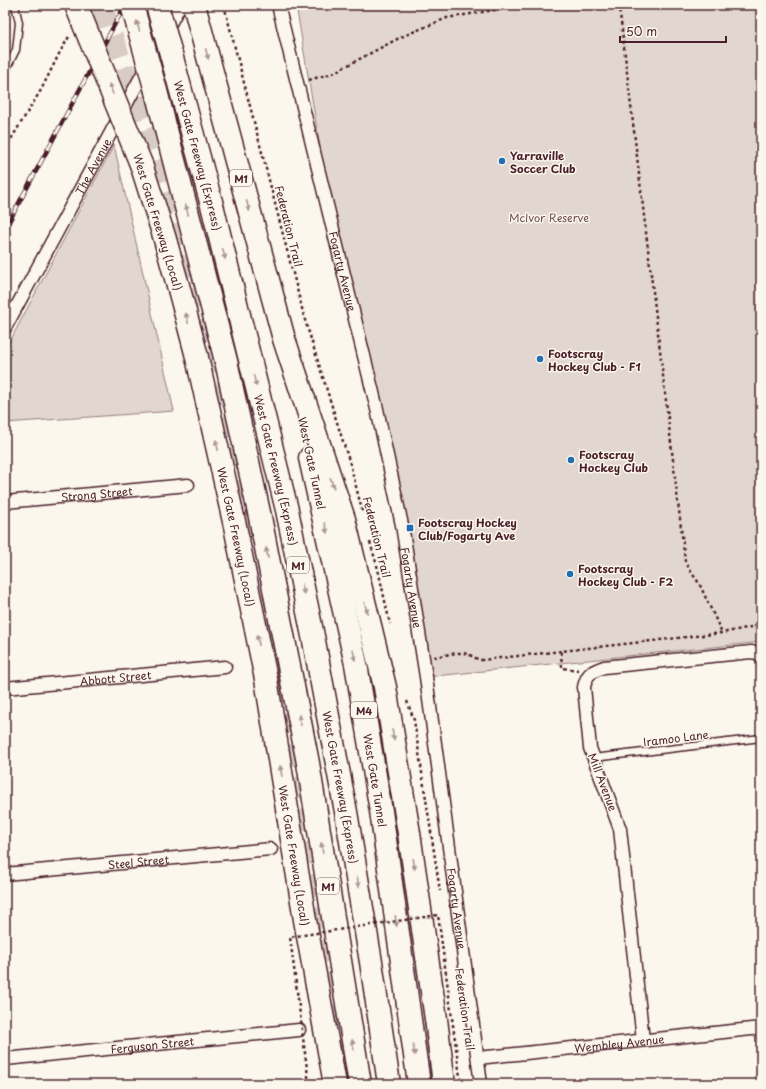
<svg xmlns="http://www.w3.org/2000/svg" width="766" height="1089" font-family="'Playpen Sans',sans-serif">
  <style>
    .green { fill: #e2d7d0; stroke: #967b7e }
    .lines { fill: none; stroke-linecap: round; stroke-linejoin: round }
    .motorway-tunnel { stroke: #d8ccc5; stroke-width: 22; stroke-dasharray: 22 11; stroke-linecap: butt }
    .service-casing { stroke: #4a1f2b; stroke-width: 9 }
    .minor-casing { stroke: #4a1f2b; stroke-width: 15 }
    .motorway-casing { stroke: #4a1f2b; stroke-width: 25 }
    .path { stroke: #4a1f2b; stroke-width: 2.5; stroke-dasharray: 3 3; stroke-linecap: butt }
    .service { stroke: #fbf7ec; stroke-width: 6 }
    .minor { stroke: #fbf7ec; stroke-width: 12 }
    .motorway { stroke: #fbf7ec; stroke-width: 22 }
    .rail-casing { stroke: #4a1f2b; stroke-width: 4.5 }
    .rail { stroke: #fbf7ec; stroke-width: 3; stroke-dasharray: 9; stroke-linecap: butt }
    .motorway-bridge-casing { stroke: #4a1f2b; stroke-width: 25; stroke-linecap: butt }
    .path-bridge { stroke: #4a1f2b; stroke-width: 2.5; stroke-dasharray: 3 3; stroke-linecap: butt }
    .motorway-bridge { stroke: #fbf7ec; stroke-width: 22 }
    .oneway { fill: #ab9695 }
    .poi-dot { fill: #1f6fb2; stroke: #fbf7ec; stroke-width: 1.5 }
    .labels { text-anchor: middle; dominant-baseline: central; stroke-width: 3; stroke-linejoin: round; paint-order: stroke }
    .shield { fill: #fbf7ec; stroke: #7f6065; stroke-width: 1 }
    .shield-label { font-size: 10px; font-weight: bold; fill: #4a1f2b }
    .poi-label { font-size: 11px; font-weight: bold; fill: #4a1f2b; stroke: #fbf7ec; text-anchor: start }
    .street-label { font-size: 11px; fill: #4a1f2b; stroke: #fbf7ec }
    .park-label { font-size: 11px; fill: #704d54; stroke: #fbf7ec }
  </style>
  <rect width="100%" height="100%" fill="#fbf7ec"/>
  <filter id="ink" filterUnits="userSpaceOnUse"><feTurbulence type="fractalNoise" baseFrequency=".025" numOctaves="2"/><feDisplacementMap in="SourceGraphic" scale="8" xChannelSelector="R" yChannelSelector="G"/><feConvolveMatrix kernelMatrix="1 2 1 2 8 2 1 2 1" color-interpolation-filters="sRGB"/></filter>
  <g filter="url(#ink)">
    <path class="green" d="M296 5H761V642L426 677 402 525 335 235Z
      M114 145 174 411 5 423V349L11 339Z"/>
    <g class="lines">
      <path class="motorway-tunnel" d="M101 5 165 188 201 321 254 537
        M281 679 304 807 335 1007 349 1084"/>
      <g class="service-casing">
        <path id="service" d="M5 72 16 50 19 23 15 5
          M593 758 761 738"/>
      </g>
      <g class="minor-casing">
        <g id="minor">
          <path id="s1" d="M278 5 377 409 402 525 426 677 481 1084"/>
          <path id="s2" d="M5 328 180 5"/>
          <path id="s3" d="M5 502 188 485"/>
          <path id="s4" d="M5 688 225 667"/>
          <path id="s5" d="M5 874 271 849"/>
          <path d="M643 1040 620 829 590 748 584 687C587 673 591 672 604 667L751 652 757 653 761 656"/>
          <path id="s6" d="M478 1058 761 1028"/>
          <path id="s7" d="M5 1059 299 1030"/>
        </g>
      </g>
      <g class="motorway-casing">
        <g id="motorway">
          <path d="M194 5 284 339 344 519 385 687 409 833 436 1019 444 1084"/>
          <path id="s8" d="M171 54 213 209 287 510 314 641 346 812 371 962 389 1084"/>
          <path d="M156 91 226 361 260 517 308 763 360 1084"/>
          <path id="s9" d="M141 164 164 236 179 289 196 353 235 526 266 679 305 920 335 1084"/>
          <path id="s10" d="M310 458 356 664 381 811 419 1084"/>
        </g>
      </g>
      <path class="path" d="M224 5 305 320 351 467 363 514
        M619 5 685 561 691 572 699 583 722 633
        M309 80 333 73 401 37 447 18 524 5
        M5 149 41 90 60 52 70 35
        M370 542 378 569 390 624
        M561 652 562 668 578 670
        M434 657C444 656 457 651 467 654 473 656 475 659 482 660L722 633 761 625
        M407 701 414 720 440 891"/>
      <use href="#service" class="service"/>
      <use href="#minor" class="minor"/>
      <use href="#motorway" class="motorway"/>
      <g class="rail-casing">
        <path id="rail" d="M5 229 125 5"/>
      </g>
      <use href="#rail" class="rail"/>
      <g class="motorway-bridge-casing">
        <path id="motorway-bridge" d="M76 5 141 164
          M132 5 156 91
          M157 5 171 54"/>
      </g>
      <path class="path-bridge" d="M309 1084 290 937 438 915 461 1084"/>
      <use href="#motorway-bridge" class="motorway-bridge"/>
    </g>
    <defs><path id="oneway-solid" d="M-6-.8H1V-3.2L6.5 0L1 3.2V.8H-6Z"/></defs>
    <g class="oneway">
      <use href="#oneway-solid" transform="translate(138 26) rotate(-106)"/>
      <use href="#oneway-solid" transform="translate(207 54) rotate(75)"/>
      <use href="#oneway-solid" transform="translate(111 89) rotate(-112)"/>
      <use href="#oneway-solid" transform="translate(248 206) rotate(75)"/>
      <use href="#oneway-solid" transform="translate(187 210) rotate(-105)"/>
      <use href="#oneway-solid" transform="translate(224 254) rotate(76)"/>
      <use href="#oneway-solid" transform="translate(187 318) rotate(-104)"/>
      <use href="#oneway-solid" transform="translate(255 381) rotate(76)"/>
      <use href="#oneway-solid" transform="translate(217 445) rotate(-103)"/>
      <use href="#oneway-solid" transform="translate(332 483) rotate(72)"/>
      <use href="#oneway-solid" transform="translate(326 528) rotate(78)"/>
      <use href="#oneway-solid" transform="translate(267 553) rotate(-101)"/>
      <use href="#oneway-solid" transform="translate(303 589) rotate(78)"/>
      <use href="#oneway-solid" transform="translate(366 608) rotate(76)"/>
      <use href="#oneway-solid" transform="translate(258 640) rotate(-101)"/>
      <use href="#oneway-solid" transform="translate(354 655) rotate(78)"/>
      <use href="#oneway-solid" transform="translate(300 720) rotate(-101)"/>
      <use href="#oneway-solid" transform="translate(393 735) rotate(81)"/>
      <use href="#oneway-solid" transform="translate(281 771) rotate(-99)"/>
      <use href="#oneway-solid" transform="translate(322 848) rotate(-99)"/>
      <use href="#oneway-solid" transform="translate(414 864) rotate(82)"/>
      <use href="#oneway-solid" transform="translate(358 882) rotate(81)"/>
      <use href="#oneway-solid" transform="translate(396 921) rotate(82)"/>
      <use href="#oneway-solid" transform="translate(353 1045) rotate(-99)"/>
      <use href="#oneway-solid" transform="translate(414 1050) rotate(82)"/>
    </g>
  </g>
  <g class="poi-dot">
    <circle cx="502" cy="161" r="4"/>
    <circle cx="540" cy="359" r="4"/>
    <circle cx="571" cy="460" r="4"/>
    <rect x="406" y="524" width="8" height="8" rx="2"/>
    <circle cx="570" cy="574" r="4"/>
  </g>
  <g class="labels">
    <g class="shield">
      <rect x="230" y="170" width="22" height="16" rx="3"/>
      <rect x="287" y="557" width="22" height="16" rx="3"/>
      <rect x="351" y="702" width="26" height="16" rx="3"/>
      <rect x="317" y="878" width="22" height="16" rx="3"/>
    </g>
    <g class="shield-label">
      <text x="241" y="178">M1</text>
      <text x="298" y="565">M1</text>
      <text x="364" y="710">M4</text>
      <text x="328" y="886">M1</text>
    </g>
    <g class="poi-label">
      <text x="510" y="155">Yarraville<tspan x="510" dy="13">Soccer Club</tspan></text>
      <text x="548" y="353">Footscray<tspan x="548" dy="13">Hockey Club - F1</tspan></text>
      <text x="579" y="454">Footscray<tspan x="579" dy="13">Hockey Club</tspan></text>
      <text x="418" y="522">Footscray Hockey<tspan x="418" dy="13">Club/Fogarty Ave</tspan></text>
      <text x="578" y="568">Footscray<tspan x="578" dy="13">Hockey Club - F2</tspan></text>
    </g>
    <g class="street-label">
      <text stroke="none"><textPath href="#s8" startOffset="105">West Gate Freeway (Express)</textPath></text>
      <text stroke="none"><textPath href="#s2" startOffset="184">The Avenue</textPath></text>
      <text transform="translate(158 222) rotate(73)">West Gate Freeway (Local)</text>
      <text transform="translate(289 226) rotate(76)">Federation Trail</text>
      <text stroke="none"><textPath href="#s1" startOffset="274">Fogarty Avenue</textPath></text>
      <text transform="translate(312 463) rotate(78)">West Gate Tunnel</text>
      <text stroke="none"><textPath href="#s8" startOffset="429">West Gate Freeway (Express)</textPath></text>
      <text stroke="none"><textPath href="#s3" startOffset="92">Strong Street</textPath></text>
      <text stroke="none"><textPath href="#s9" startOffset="385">West Gate Freeway (Local)</textPath></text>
      <text transform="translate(377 537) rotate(76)">Federation Trail</text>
      <text stroke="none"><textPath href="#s1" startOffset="598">Fogarty Avenue</textPath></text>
      <text stroke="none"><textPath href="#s4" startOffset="111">Abbott Street</textPath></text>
      <text transform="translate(676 738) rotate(-7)">Iramoo Lane</text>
      <text stroke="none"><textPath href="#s10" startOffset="329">West Gate Tunnel</textPath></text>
      <text transform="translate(603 782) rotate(69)">Mill Avenue</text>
      <text stroke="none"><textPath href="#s8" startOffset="753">West Gate Freeway (Express)</textPath></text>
      <text stroke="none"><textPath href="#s9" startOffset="709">West Gate Freeway (Local)</textPath></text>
      <text stroke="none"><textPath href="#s5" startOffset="134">Steel Street</textPath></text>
      <text stroke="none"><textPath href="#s1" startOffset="922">Fogarty Avenue</textPath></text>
      <text transform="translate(465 1009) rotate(82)">Federation Trail</text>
      <text stroke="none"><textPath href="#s6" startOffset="142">Wembley Avenue</textPath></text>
      <text stroke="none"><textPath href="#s7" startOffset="148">Ferguson Street</textPath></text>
    </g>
    <g class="park-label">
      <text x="549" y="217">McIvor Reserve</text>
    </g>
  </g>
  <rect width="766" height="1089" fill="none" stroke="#fbf7ec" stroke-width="20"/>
  <rect x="10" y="10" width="746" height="1069" fill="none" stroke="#4a1f2b" stroke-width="1.5" filter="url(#ink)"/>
  <path d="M620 36v6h106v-6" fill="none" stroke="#4a1f2b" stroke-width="2"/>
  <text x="626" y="36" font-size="12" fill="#4a1f2b" stroke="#fbf7ec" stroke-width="3" paint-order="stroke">50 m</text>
</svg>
